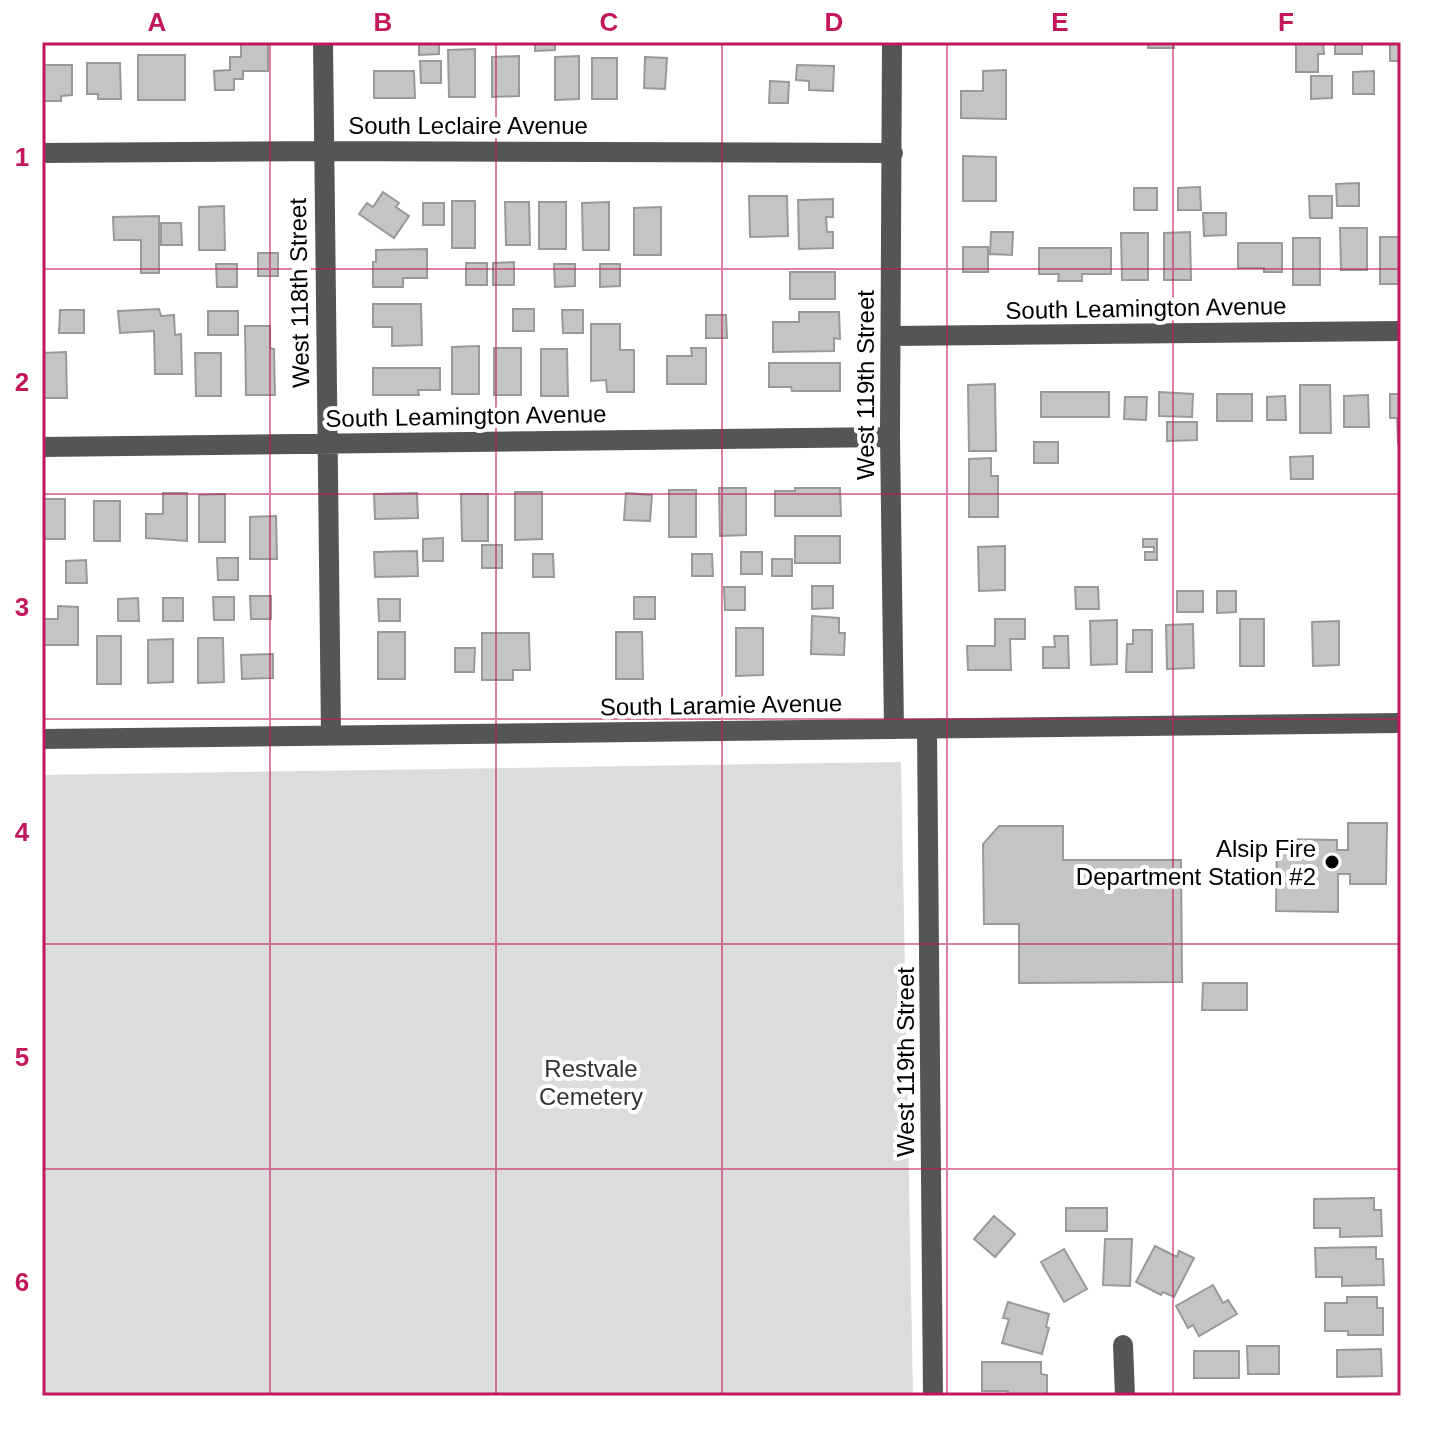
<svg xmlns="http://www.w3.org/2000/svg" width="1443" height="1438" font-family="Arial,sans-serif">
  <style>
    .green { fill: #dcdcdc }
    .building { fill: #c4c4c4; stroke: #999; stroke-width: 2 }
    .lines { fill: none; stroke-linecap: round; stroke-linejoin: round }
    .minor { stroke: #555; stroke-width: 20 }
    .grid { fill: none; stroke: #c2185b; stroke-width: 2; stroke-opacity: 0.55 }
    .poi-dot { fill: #000; stroke: #fff; stroke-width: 3 }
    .labels { text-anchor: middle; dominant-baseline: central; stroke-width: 8; stroke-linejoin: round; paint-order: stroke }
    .street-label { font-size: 24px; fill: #000; stroke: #fff }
    .poi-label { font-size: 24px; fill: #000; stroke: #fff; text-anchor: end }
    .park-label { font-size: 24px; fill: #333; stroke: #fff }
    .neatline { fill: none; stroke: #c2185b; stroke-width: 3 }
    .grid-label { font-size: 26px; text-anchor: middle; font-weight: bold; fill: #c2185b }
  </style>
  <rect width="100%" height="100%" fill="#fff"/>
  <path class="green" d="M901 762 913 1396H42V775Z"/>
  <path class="building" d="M419 42H439V54L419 55Z
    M535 42H555V50L535 51Z
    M1131 42H1174V48H1148V43Z
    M1296 42H1323L1324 54H1318V72H1296Z
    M1335 42H1362V54H1335Z
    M1390 42H1401V61H1390Z
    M241 44H268V71H243V79H234V90H215L214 71 230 70V57H241Z
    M475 49V97H449L448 50Z
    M138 55H185V100H138Z
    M519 56V96L492 97V57Z
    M579 56V99L555 100V57Z
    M645 57 667 58 665 89 644 88Z
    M592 58H617V99H592Z
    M420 61H441V83H421Z
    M87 63H120L121 99H98V94H87Z
    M42 65H72V95L61 96V101H42Z
    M797 65 834 66 833 91 809 90V81L796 80Z
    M1006 70V119L961 118V91H983V71Z
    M374 71H414L415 98H374Z
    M1374 71V94H1353V72Z
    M1311 76H1332V98L1311 99Z
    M770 81 789 82 788 103H769Z
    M963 156 996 157V201H963Z
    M1359 183V206H1337L1336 184Z
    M1200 187 1201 210H1178V188Z
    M1134 188H1157V210H1134Z
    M383 192 399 203 396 207 409 216 394 238 359 214 367 203 373 207Z
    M749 196H787L788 236 750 237Z
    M1309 196H1332V218H1310Z
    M833 199V217H826L827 232H833V248L799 249 798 200Z
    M452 201H475V248H452Z
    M505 202H529L530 245H506Z
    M539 202H566V249H539Z
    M609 202V250H583L582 203Z
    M423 203H444V225H423Z
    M224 206 225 250H199V207Z
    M661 207V255H634V208Z
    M1203 213H1226V235L1204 236Z
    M159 216V273H141V240H114L113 217Z
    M161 223H181L182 245H161Z
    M1340 228H1367V270H1341Z
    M991 232H1013L1012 255 990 254Z
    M1190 232 1191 280H1164V233Z
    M1121 233H1148V280H1122Z
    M1380 237H1401V284H1380Z
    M1293 238H1320V285H1293Z
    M1238 243H1282V272H1264V268H1238Z
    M963 247H988V272H963Z
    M1039 248H1111V274H1082V281H1058L1059 274H1039Z
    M427 249V278H403V287H373V262H376V250Z
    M258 253H278V276H258Z
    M514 262V285H493V263Z
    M466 263H487V285H466Z
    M216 264H237V287H217Z
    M554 264H575V286L555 287Z
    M600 264H620V286L600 287Z
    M790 272H835V299H790Z
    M373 304H421L422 345 392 346V327H373Z
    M159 309 161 316 174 315 175 335 181 334 182 374H155L154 331 120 333 118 311Z
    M513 309H534V331H513Z
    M60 310H84V333H59Z
    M562 310H583V333H563Z
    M208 311H238V335H208Z
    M799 312H839L840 339 834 338V351L773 352V322H799Z
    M706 315H726L727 338H706Z
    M591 324H620V350H634V392H607L606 380 591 381Z
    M245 326H270V348L274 349 275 395H246Z
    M479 346V394H452V347Z
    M494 348H521V395H494Z
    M691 348H706V384H667V356H692Z
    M541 349H567L568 396H541Z
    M66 352 67 398H42V353Z
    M195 353H221V396H196Z
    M769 363H840V391H792L791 387H769Z
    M373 368H440V390H418L419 395H373Z
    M995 384 996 451H969L968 385Z
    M1300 385H1330L1331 433H1300Z
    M1041 392H1109V417H1041Z
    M1159 392 1193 394 1192 417 1159 416Z
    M1217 394H1252V421H1217Z
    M1390 394H1401V443H1398L1397 418H1390Z
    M1368 395 1369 427H1344V396Z
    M1285 396 1286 420H1267V397Z
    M1125 397H1147L1146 420 1124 419Z
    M1167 422H1197V440L1167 441Z
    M1034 442H1058V463H1034Z
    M1313 456V479H1291L1290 457Z
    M991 458V476H998V517H969V459Z
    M719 488H746V535L720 536Z
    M795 488H840L841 516H775V491H795Z
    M669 490H696V537H669Z
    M515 492H542V539L515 540Z
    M163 493H187V541L146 538V514H163Z
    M417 493 418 518 375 519 374 494Z
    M626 493 652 495 650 521 624 520Z
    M225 494V542H199V495Z
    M461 494H488V541H462Z
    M42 499H65V539H42Z
    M94 501H120V541H94Z
    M276 516 277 559H250V517Z
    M795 536H840V563H795Z
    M443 538V561H423V539Z
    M1143 539H1157V560H1145V552H1154V547H1143Z
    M482 545H502V568H482Z
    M1005 546V590L979 591 978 547Z
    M417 551 418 576 375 577 374 552Z
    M741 552H762V574H741Z
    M533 554H553L554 577H533Z
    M692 554H712L713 576H692Z
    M217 558H238V580H218Z
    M772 559H792V576H772Z
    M86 560 87 583H66V561Z
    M812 586H833V608L812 609Z
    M724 587H745V610H725Z
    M1075 587H1098L1099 609H1076Z
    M1177 591H1203V612H1177Z
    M1217 591H1236V612L1217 613Z
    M250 596H271V619H251Z
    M213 597H234V620H214Z
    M634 597H655V619H634Z
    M138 598 139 621H118V599Z
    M163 598H183V621H163Z
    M378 599H400V621H379Z
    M58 606 78 607V645H42V619H58Z
    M812 616 839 618V633H845L844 655 811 654Z
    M995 619H1025V639H1010L1011 670H968L967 646H995Z
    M1240 619H1264V666H1240Z
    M1117 620V664L1091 665 1090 621Z
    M1339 621V665L1313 666 1312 622Z
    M1193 624 1194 668 1167 669 1166 625Z
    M736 628H763V675L736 676Z
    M1133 630H1152V672H1126L1127 644H1133Z
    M378 632H405V679H378Z
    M616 632H642L643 679H616Z
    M482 633H529L530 670H513V680H482Z
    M97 636H121V684H97Z
    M1054 636H1068L1069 668H1043V647H1055Z
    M198 638H223L224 682 198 683Z
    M173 639V682L148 683V640Z
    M455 648H475L474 672H455Z
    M273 654V678L242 679 241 655Z
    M1348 823H1387L1386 884H1350V874H1338V912L1276 911 1277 839 1337 840V850H1348Z
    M999 826H1063V860H1181L1182 982 1019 983V924H984L983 844Z
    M1203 983H1247V1010H1202Z
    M1374 1198V1210H1381L1382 1236 1340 1237V1228H1314V1199Z
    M1066 1208H1107V1231H1066Z
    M994 1216 1015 1234 995 1257 974 1239Z
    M1105 1239H1132L1130 1286 1103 1285Z
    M1155 1246 1177 1257 1179 1251 1194 1258 1174 1297 1163 1292 1161 1295 1136 1282Z
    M1376 1247V1259H1383L1384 1285 1342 1286V1277H1316L1315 1248Z
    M1064 1249 1087 1289 1064 1302 1041 1262Z
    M1213 1285 1223 1303 1228 1300 1237 1314 1199 1336 1193 1325 1188 1328 1176 1306Z
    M1347 1297H1377V1308H1383V1335H1348V1331H1325V1303H1347Z
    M1008 1302 1049 1314 1046 1327 1049 1328 1042 1354 1002 1343 1009 1319 1003 1318Z
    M1247 1346H1279V1374H1248Z
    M1381 1349 1382 1376 1337 1377V1350Z
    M1194 1351H1239V1378H1194Z
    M982 1362H1041V1374L1047 1375V1396H1008V1391H982Z"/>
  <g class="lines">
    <path class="minor" d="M323 42 331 735
      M892 42 890 437 894 729
      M42 153 323 151 893 153
      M891 336 1401 331
      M42 447 890 437
      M927 729 933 1396
      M42 739 1401 723
      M1123 1345 1125 1396"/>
  </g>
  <path class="grid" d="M270 42V1396M496 42V1396M722 42V1396M947 42V1396M1173 42V1396M42 269H1401M42 494H1401M42 719H1401M42 944H1401M42 1169H1401"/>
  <circle class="poi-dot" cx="1332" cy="862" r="8"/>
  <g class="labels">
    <g class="street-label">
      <text x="468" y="125">South Leclaire Avenue</text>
      <text transform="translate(299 293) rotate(-91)">West 118th Street</text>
      <text transform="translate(1146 308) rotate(-1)">South Leamington Avenue</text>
      <text transform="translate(865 385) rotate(-90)">West 119th Street</text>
      <text transform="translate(466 416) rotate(-1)">South Leamington Avenue</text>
      <text transform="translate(721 705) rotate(-1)">South Laramie Avenue</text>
      <text transform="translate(905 1062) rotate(-90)">West 119th Street</text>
    </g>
    <g class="poi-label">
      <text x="1316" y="848">Alsip Fire<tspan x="1316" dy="28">Department Station #2</tspan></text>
    </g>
    <g class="park-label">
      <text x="591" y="1068">Restvale<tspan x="591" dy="28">Cemetery</tspan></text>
    </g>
  </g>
  <rect width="1443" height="1438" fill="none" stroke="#ffffff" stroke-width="88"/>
  <rect x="44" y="44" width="1355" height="1350" class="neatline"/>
  <g class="grid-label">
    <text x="157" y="31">A</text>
    <text x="383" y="31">B</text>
    <text x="609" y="31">C</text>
    <text x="834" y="31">D</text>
    <text x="1060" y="31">E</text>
    <text x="1286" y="31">F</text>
    <text x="22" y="166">1</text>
    <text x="22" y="391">2</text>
    <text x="22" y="616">3</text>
    <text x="22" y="841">4</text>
    <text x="22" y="1066">5</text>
    <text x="22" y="1291">6</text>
  </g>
</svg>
